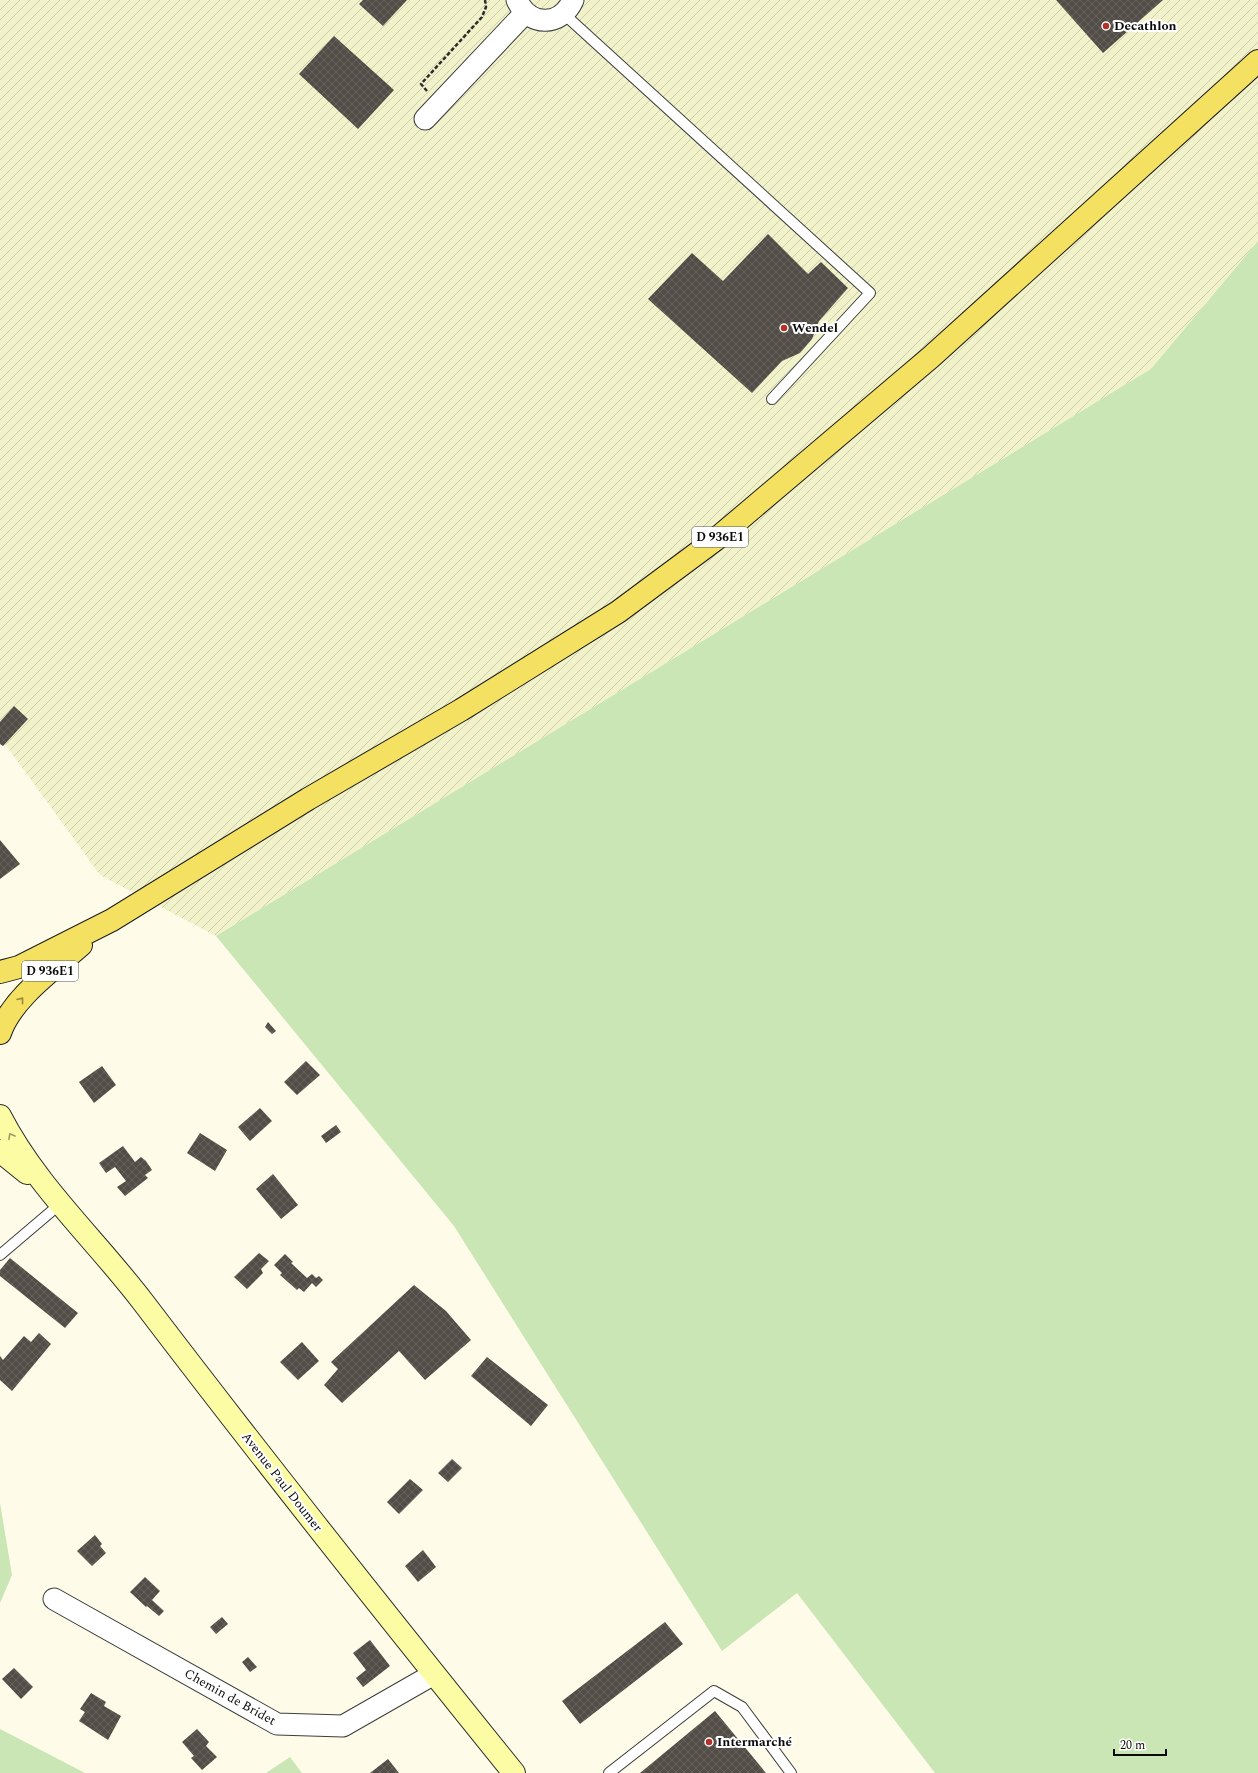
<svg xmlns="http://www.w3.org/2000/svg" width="1258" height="1773" font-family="Spectral,serif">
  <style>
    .farmland { fill: url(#farmland-furrows) }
    .grass { fill: #c9e6b4 }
    .building { fill: url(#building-cross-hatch) }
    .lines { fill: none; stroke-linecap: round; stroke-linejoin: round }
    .lane-casing { stroke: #3d3d3d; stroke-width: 12 }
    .street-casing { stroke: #3d3d3d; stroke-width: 23 }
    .secondary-casing { stroke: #2c2c2c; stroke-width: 24 }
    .primary-casing { stroke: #1b1b1b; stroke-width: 24 }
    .path { stroke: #2c2c2c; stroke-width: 2.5; stroke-dasharray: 4 2; stroke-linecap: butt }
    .lane { stroke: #fff; stroke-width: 10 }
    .street { stroke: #fff; stroke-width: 21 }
    .secondary { stroke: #fcfca5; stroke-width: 22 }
    .primary { stroke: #f4e162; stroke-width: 22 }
    .oneway { stroke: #968b3f }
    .oneway2 { stroke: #9b9b67 }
    .poi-dot { fill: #b43128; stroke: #fff; stroke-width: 1.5 }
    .labels { text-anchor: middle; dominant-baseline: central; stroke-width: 4; stroke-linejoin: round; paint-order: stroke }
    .shield { fill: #fff; stroke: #545454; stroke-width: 1 }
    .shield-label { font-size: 12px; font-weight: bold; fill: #0a0a0a }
    .poi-label { font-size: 13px; font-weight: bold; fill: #0a0a0a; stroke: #fff; text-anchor: start }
    .street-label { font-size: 13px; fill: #0a0a0a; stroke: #fff }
  </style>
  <defs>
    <pattern id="farmland-furrows" width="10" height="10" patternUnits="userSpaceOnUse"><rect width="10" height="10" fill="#f1f2ca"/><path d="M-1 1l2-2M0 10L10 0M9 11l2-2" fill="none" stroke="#cdceac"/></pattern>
    <pattern id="building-cross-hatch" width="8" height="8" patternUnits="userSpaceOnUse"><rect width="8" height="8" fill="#524d47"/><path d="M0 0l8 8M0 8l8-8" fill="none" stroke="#66625d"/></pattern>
  </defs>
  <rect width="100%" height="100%" fill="#fefce8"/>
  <path class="farmland" d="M0 0H1258V241L1151 369 216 936 100 875 0 737Z"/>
  <path class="grass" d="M1258 241V1773H935L797 1593 722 1651 454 1226 216 936 1151 369Z
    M0 1503 12 1575 0 1603Z
    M0 1729 85 1773H0Z
    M290 1757 302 1773H266Z"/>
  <path class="building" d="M363 0H407L383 26 359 4Z
    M1056 0H1163L1103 53Z
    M334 36 394 90 358 129 299 74Z
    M768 234 808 274 821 262 848 288 819 321 812 339 800 353 782 361 752 393 648 299 692 253 723 281Z
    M14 706 28 719 3 746 0 744V722Z
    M0 840 20 864 0 879Z
    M268 1022 276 1031 272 1034 265 1027Z
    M306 1061 320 1075 297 1095 284 1082Z
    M102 1066 116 1085 94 1103 79 1082Z
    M260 1108 272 1121 250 1141 238 1127Z
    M336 1125 341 1132 326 1143 321 1136Z
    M200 1133 227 1150 215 1171 187 1153Z
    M123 1146 135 1162 141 1157 146 1161 152 1170 145 1175 148 1178 125 1196 117 1187 126 1181 115 1167 106 1173 99 1163Z
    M273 1174 298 1205 281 1219 256 1189Z
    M259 1253 269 1261 261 1269 263 1273 247 1289 234 1277Z
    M285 1254 293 1262 291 1263 307 1278 312 1274 316 1278 319 1276 323 1280 316 1287 312 1283 304 1292 299 1288 297 1290 280 1275 282 1273 274 1265Z
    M10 1258 78 1313 65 1328 0 1276V1270Z
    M414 1285 446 1311 471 1340 425 1380 399 1351 342 1403 324 1385 338 1369 331 1362Z
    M39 1333 51 1344 12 1391 0 1380V1356L3 1360 24 1336 31 1342Z
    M302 1342 319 1361 298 1380 280 1362Z
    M487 1357 548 1405 531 1426 471 1376Z
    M452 1459 462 1468 448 1482 438 1473Z
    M410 1479 423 1490 399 1514 387 1502Z
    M95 1535 102 1544 100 1546 106 1553 92 1566 77 1551Z
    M423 1550 436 1567 418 1582 405 1566Z
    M145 1577 160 1591 152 1600 164 1611 159 1616 147 1606 146 1607 130 1592Z
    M222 1617 228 1624 216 1634 210 1627Z
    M665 1622 683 1644 580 1724 562 1701Z
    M370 1640 390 1666 363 1687 356 1678 366 1670 353 1653Z
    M248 1657 257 1667 250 1672 242 1662Z
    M14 1668 33 1687 21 1699 2 1679Z
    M91 1693 106 1702 104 1706 121 1716 108 1740 79 1721 85 1712 80 1709Z
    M715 1711 766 1773H640Z
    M197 1729 209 1742 206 1746 217 1757 202 1770 191 1758 194 1756 182 1742Z
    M388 1759 399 1773H370Z"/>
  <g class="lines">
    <g class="lane-casing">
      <path id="lane" d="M564 14 870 293 772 399
        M0 1255 60 1204
        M609 1773 714 1691 742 1707 791 1773"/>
    </g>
    <g class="street-casing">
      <path id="street" d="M517 0C529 27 561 27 573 0
        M425 119 525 13
        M54 1599 277 1724 343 1726 434 1674"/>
    </g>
    <g class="secondary-casing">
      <path id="secondary" d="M0 1116C36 1186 95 1239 143 1302 264 1461 388 1617 514 1773
        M0 1151 27 1173"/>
    </g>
    <g class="primary-casing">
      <path id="primary" d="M0 972 19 967 112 920 308 799 461 710 618 612 715 540 931 357 1258 61
        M0 1033C12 998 54 969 81 945"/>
    </g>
    <path class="path" d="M427 91 421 84 482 17 486 7 485 0"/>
    <use href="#lane" class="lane"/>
    <use href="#street" class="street"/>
    <use href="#secondary" class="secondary"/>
    <use href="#primary" class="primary"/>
  </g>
  <defs><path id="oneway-chevron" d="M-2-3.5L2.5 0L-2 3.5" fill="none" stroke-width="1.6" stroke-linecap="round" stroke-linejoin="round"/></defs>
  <use class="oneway" href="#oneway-chevron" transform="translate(21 1000) rotate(-52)"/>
  <use class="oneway2" href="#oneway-chevron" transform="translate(11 1136) rotate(-119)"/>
  <g class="poi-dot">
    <circle cx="1106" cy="26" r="4"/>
    <circle cx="784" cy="328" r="4"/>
    <circle cx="709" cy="1742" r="4"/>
  </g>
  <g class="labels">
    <g class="shield">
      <rect x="692" y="527" width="56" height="20" rx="3"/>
      <rect x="22" y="961" width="56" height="20" rx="3"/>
    </g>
    <g class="shield-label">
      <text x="720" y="537">D 936E1</text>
      <text x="50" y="971">D 936E1</text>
    </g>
    <g class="poi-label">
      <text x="1114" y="26">Decathlon</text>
      <text x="792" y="328">Wendel</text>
      <text x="717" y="1742">Intermarché</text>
    </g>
    <g class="street-label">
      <text transform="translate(282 1482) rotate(52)">Avenue Paul Doumer</text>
      <text transform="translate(230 1697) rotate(29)">Chemin de Bridet</text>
    </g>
  </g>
  <path d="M1114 1749v6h52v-6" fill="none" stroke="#0a0a0a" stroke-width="2"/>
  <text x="1120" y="1749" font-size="12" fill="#0a0a0a" stroke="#ffffff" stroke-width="3" paint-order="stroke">20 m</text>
</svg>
